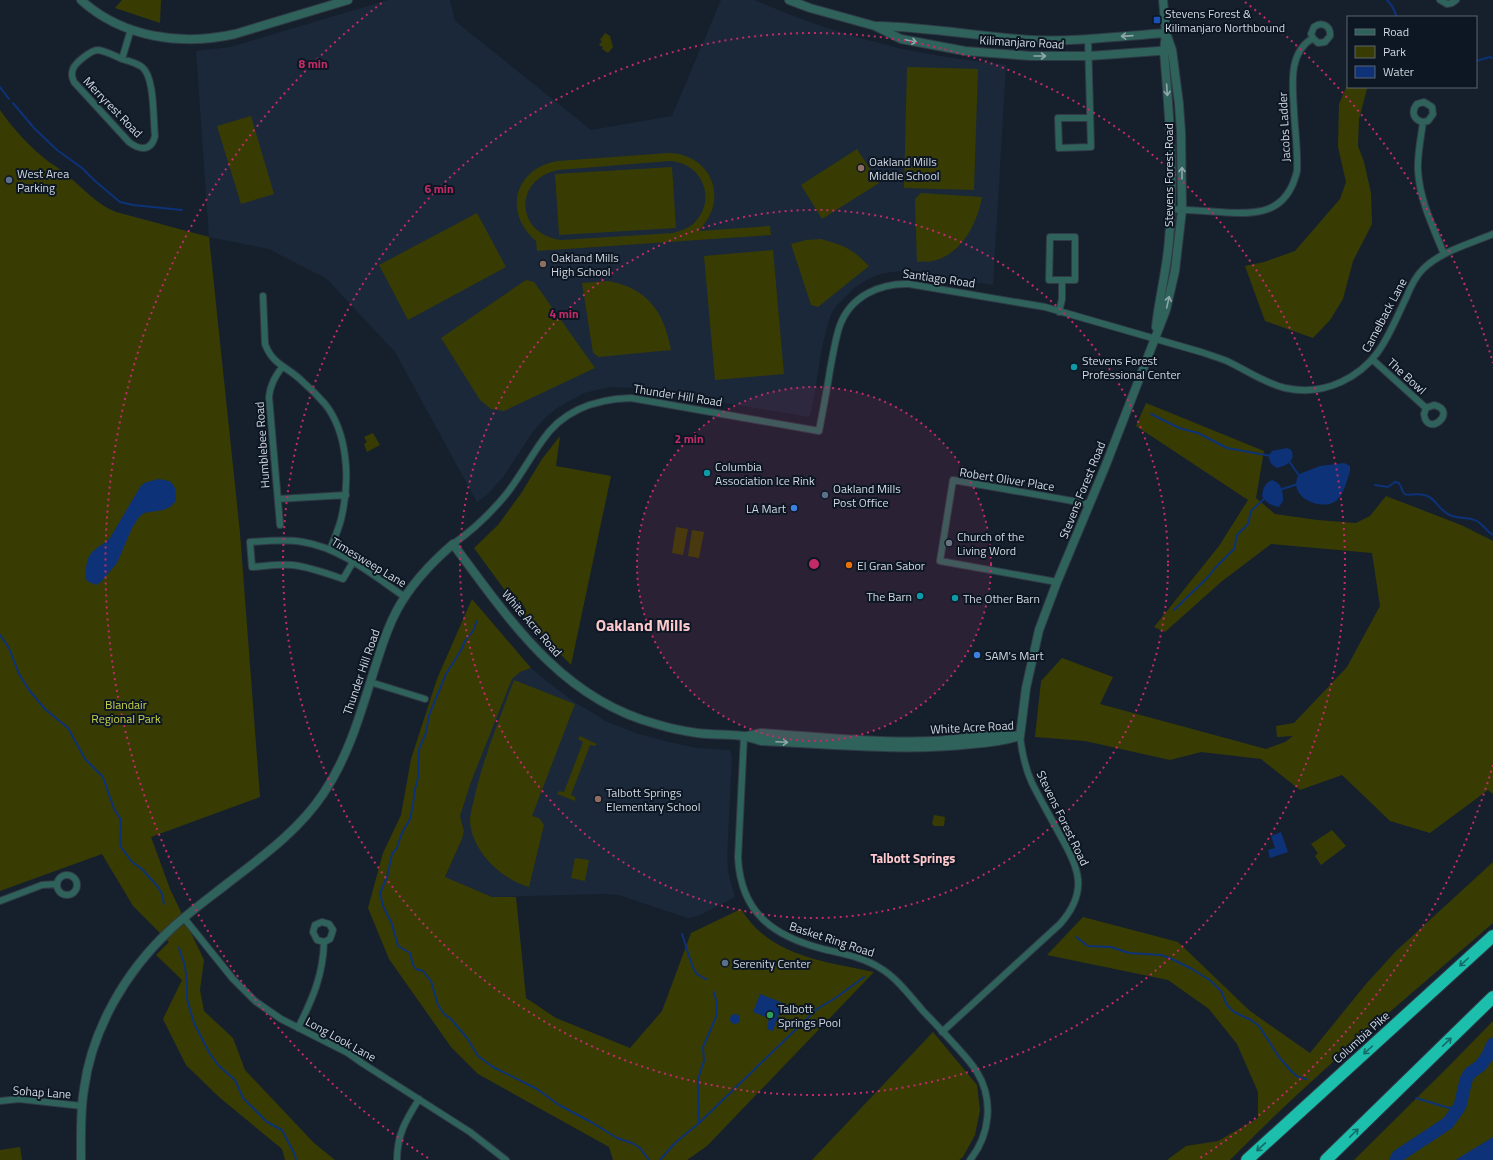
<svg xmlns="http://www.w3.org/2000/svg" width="1493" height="1160" font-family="'Titillium Web',sans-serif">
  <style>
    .built { fill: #1a283a }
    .green { fill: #383c03; fill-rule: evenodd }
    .water { fill: #0d3277 }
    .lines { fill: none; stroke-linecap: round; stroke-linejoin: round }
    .stream { stroke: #0d3277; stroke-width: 2 }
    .river { stroke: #0d3277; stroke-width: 13 }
    .minor-casing { stroke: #303a46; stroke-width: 8 }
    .tertiary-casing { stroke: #303a46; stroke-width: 10 }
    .motorway-casing { stroke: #303a46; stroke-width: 14 }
    .minor { stroke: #2f625a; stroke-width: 6 }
    .tertiary { stroke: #2f625a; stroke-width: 8 }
    .motorway { stroke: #1cbfac; stroke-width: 12 }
    .oneway { stroke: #90a8aa }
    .oneway2 { stroke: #146b68 }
    .ring { fill: none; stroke: #c32b68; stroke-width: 2; stroke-dasharray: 2 4 }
    .transit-dot { fill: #1a4fb4; stroke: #0d1723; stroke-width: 1.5 }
    .education-dot { fill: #8d6e63; stroke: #0d1723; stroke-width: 1.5 }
    .service-dot { fill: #5c6f8a; stroke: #0d1723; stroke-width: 1.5 }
    .culture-dot { fill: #0f9aa8; stroke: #0d1723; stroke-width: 1.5 }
    .shop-dot { fill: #3f7fe0; stroke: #0d1723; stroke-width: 1.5 }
    .worship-dot { fill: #6b7280; stroke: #0d1723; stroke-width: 1.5 }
    .food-dot { fill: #e8710a; stroke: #0d1723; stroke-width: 1.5 }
    .leisure-dot { fill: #2e9e5b; stroke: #0d1723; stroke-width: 1.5 }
    .labels { text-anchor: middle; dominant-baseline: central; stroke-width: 4; stroke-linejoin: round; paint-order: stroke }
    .poi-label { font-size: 12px; fill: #d0d7e0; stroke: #0d1723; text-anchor: start }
    .street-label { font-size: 12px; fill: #d0d7e0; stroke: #0d1723 }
    .park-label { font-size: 12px; fill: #c6d14a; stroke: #0d1723 }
    .neighbourhood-label { font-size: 13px; font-weight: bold; fill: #fec9cd; stroke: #0d1723 }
    .district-label { font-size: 16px; font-weight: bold; fill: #fec9cd; stroke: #0d1723 }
    .centre { fill: #c32b68; stroke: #0d1723; stroke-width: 2 }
    .ring-label { font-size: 12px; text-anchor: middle; font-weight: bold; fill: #c32b68; stroke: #0d1723; stroke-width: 4; stroke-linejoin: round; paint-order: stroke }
  </style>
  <rect width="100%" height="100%" fill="#16202d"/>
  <path class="built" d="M388 0H450L455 21 591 130 672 116 721 0H754L791 15 821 26 860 38 902 49 946 57 1006 65 993 285 903 271 892 272 881 274 870 278 855 287 836 306 830 316 822 347 811 414 809 417 636 388 610 387 584 393 557 408 545 418 534 430 503 477 487 495 477 502 395 352 327 279 269 249 209 237 196 51 231 47Z
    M531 668 549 683 574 702 598 716 605 721 639 734 669 742 696 748 730 750 732 758 727 856 728 872 735 897 698 916 688 918 619 895 604 894 492 897 445 878 462 839 464 831 460 816 471 782 512 679 520 672Z"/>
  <path class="green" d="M122 0H161L160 23 115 8Z
    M605 33 610 36 613 47 608 53 602 49 603 47 599 45 602 41 600 40Z
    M907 67 978 69 974 190 904 188Z
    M1348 83V87H1369L1367 89 1359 119 1358 146 1364 162 1371 193 1372 224 1353 261 1343 299 1330 320 1313 338 1265 321 1245 266 1264 262 1295 251 1340 199 1346 182 1338 147 1339 104Z
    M0 110C13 129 31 148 49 162 55 166 62 170 67 175 83 188 96 204 116 212L209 237 240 533 260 797 151 837 170 889 204 960 200 990 204 1011 233 1038 245 1070 314 1143 335 1160H285L282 1149 219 1097 186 1065 163 1019 182 980 156 955 169 942 133 906 102 854 0 891Z
    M251 116 274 194 241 204 217 126Z
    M857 149 879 183 822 219 801 185Z
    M668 153C699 153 722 179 712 210 709 218 704 224 699 231L770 226 771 235 537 251 536 241C503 213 514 169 557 161ZM669 161C703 162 718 201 693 224 687 229 680 231 673 233L562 240C515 235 513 179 558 170Z
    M672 167 676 228 559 235 555 174Z
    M921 193 982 197C977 224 962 254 933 261 928 262 922 261 917 262L915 199Z
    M477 213 506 267 408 320 379 265Z
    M821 239C845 246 851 248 869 266L818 307 811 305 791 244 806 240Z
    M773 250 784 374 715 380 704 256Z
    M526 280 534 282 595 368 504 411 491 409 480 400 441 338Z
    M608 281C648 288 664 312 671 350L599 357 593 353 582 283Z
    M1146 403 1264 451 1256 498 1275 514 1317 520 1356 523 1370 516 1386 496 1461 525 1493 541V794L1488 790 1430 833 1390 821 1342 775 1300 790 1261 759 1201 752 1170 760 1085 741 1035 737 1041 681 1062 658 1113 677 1100 704 1266 749 1285 742 1293 736 1277 737 1276 726 1294 723 1347 667 1380 606 1372 553 1271 544 1221 582 1165 632 1154 627 1219 546 1248 500 1136 426Z
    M373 433 380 445 367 452 364 444 367 442 364 437Z
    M560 436 556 466 611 476 571 665 522 615 526 609 521 603 512 600 474 548 498 525 522 492 542 459Z
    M676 527 688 529 683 555 672 553Z
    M692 530 704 532 699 558 688 556Z
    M472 599 531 668 520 672 512 679 471 782 460 816 464 831 462 839 445 877 492 897H516L526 998 556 1018 630 1048 662 1011 691 933 741 909C769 956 825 962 874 972L707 1146 687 1160H613L609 1147 478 1074 451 1047 389 959 368 908 383 853 401 815 411 759 437 679Z
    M514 680 575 704 532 816 539 818 544 825 529 887C502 880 472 851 470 822 470 814 473 804 475 795 484 756 500 718 514 680Z
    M580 736 597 744 595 746 590 745 571 795 575 797V801L557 794 559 791 564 792 583 742 578 739Z
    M934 815 945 817 944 826H934L932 824Z
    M1332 830 1346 846 1321 865 1315 856 1318 853 1311 844Z
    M575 858 589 860 585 881 571 878Z
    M1493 862V923C1404 1000 1312 1076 1230 1160H1167L1186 1146 1218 1141 1258 1118V1092L1237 1044 1209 1009 1168 980 1047 955 1083 917 1178 942 1250 1011 1310 1053 1366 984 1396 951Z
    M1493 1021V1160H1354L1449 1066Z
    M933 1032 977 1085 980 1110 975 1135 963 1157 959 1160H812Z
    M20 1147 22 1160H0V1150Z"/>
  <path class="water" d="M1287 448 1291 450C1297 460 1286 466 1277 468 1271 465 1269 462 1269 455L1272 451Z
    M1344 463 1350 466V471C1347 480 1345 490 1339 498 1327 514 1285 499 1299 474L1320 466Z
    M158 479 165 480 171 482 175 488 176 494V501L170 507 163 510 144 513 139 517 132 528 117 563 101 582 96 585 87 581C85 577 85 573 86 569 88 548 98 550 110 538L140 487 144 483Z
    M1272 480C1282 483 1283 492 1283 501L1279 507C1271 505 1266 503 1262 496 1263 488 1265 483 1272 480Z
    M1281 832 1288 852 1270 858 1268 850 1275 848 1271 836Z
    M760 994 783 1003 773 1031 767 1029 769 1018 753 1012Z
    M730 1019a5 5 0 1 1 10 0a5 5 0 1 1-10 0Z
    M1493 1137V1160H1456L1457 1159Z"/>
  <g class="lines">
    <path class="stream" d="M1387 0 1392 6 1397 17
      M1476 61 1490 57 1493 58
      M0 87 9 99
      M13 103 34 128 57 150 82 168 95 181 120 202 133 205 182 210
      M1151 414 1179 428 1198 433 1227 448 1271 456
      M1289 461 1300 477
      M1375 485 1388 487 1395 482 1399 483C1401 486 1402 492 1405 494 1409 497 1419 491 1429 497 1437 501 1440 511 1450 515 1458 519 1470 517 1477 521 1484 525 1486 531 1493 535
      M1279 490 1298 484
      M1174 610 1208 577 1215 568 1234 549 1237 535 1248 524 1251 511 1265 498
      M477 621 473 631 465 641 461 650 446 674 429 715 426 733 419 749 418 778 415 789 413 804 410 819 401 835 397 848 392 854 387 877 380 893 383 906 392 924 398 946 410 953 413 965 416 969 423 971 431 981 438 1005 444 1014 451 1019 467 1038 478 1056 493 1067 537 1089 559 1105 591 1122 617 1138 632 1143 640 1148 649 1160
      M0 635 9 648 19 674 29 690 45 709 68 728 85 759 103 777 114 809 120 818 121 828 120 838 121 847 132 862 142 869 158 887 162 894 164 904
      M682 934C686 944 691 968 697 974 700 976 703 978 706 979
      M1076 937 1088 946 1111 947 1129 953 1161 955 1172 959 1192 969 1211 981 1221 991 1227 1005 1234 1012 1251 1020 1259 1026 1279 1057 1292 1072 1298 1077 1306 1079
      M179 948 185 966 187 984V999L194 1023 210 1054 219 1066 235 1080 243 1098 267 1122 282 1130 295 1155 296 1160
      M1416 1098 1449 1108 1460 1106
      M699 1123 698 1079 704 1061 703 1047 716 1017 717 1004 714 992
      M660 1160 675 1143 699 1123 817 1009 837 997 864 977"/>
    <path class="river" d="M1396 1160 1398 1156 1448 1123 1460 1106 1466 1080 1470 1073 1480 1066 1487 1057 1493 1044"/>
    <g class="minor-casing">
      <path id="minor" d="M1440 0 1447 4 1452 3 1456 0
        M1088 39 1091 147 1059 148 1058 118H1090
        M122 59C129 61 137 63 142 67 155 77 153 120 155 136 151 152 139 150 129 142L74 82C72 78 71 74 73 69 75 63 91 50 98 50 106 51 115 56 122 59L131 29
        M1423 122 1428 121 1433 114 1432 107 1424 102 1417 104C1411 111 1413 120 1423 122 1421 138 1417 155 1418 171 1420 201 1433 227 1444 254
        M1171 209C1187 210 1204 211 1220 212 1257 215 1287 214 1297 171 1298 151 1295 131 1294 112 1293 87 1287 53 1313 38L1311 34 1314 27C1322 21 1331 26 1330 36L1325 42 1318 43 1313 38
        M263 296 265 344C273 366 289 367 303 382 311 389 318 396 325 404 348 433 350 480 342 515 340 527 334 538 330 550
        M1059 312 1062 299V280H1049L1050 237H1075V280H1062
        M1373 360 1426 408 1434 405C1459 411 1427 439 1424 414L1426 408
        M278 499 346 495
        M280 525 269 397C270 385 275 377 282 367
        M453 544C473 530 492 512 508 492 520 476 530 458 542 441 562 411 595 399 631 398L819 431C823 410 827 390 830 370 833 355 835 339 840 325 851 296 880 283 909 284L1045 307 1201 352C1210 355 1219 358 1227 361 1246 370 1264 383 1285 388 1304 392 1324 390 1341 382 1380 364 1389 333 1406 298 1410 288 1415 277 1423 269 1441 251 1470 244 1493 234
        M353 562 343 579C326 573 310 567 292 565 279 564 265 566 252 567L250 542C267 541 285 539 303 542 341 548 374 576 405 597
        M1057 582 940 561 953 480 1090 504
        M370 682 425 699
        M744 736 738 858C741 913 773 936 823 949 843 954 863 957 880 968 896 977 911 997 923 1011 934 1022 944 1033 954 1044 962 1053 971 1062 977 1072 994 1100 990 1135 970 1160
        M57 885a10 10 0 1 1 20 0a10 10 0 1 1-20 0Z
        M0 901 42 885 57 884
        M184 918 233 979 255 1001 281 1019 348 1053 362 1063 470 1132 506 1160
        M298 1028C313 998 323 975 324 942L317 940 313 932 315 925 322 922 329 924 333 930 330 939 324 942
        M942 1032 1060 924C1089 891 1079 869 1060 835 1051 818 1041 801 1032 783 1025 768 1022 753 1020 736
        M0 1101 19 1099 82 1106
        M397 1160C397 1134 406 1120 419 1099"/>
    </g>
    <g class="tertiary-casing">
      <path id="tertiary" d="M81 0C123 38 182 46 235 34L348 0
        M789 0 810 8 875 26 901 39 965 51 1031 56H1089L1172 50
        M878 26C929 27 981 37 1032 40 1077 42 1122 36 1166 33
        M1156 327C1159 298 1167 269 1169 240 1175 177 1169 113 1164 51L1166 33 1163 0
        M747 736 761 733C818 737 876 743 933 741 961 740 990 732 1018 736
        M1020 736 1026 688 1039 630 1057 582 1105 467 1166 310 1175 271 1182 210 1181 132 1179 104 1172 50 1166 33
        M81 1160C81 1136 80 1112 84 1089 92 1029 126 971 170 930 188 913 209 898 228 883 263 856 299 830 323 794 351 753 363 704 378 658 383 642 389 625 397 610 411 584 431 563 453 544 509 619 560 698 656 724 669 728 683 731 697 733 713 735 728 734 743 736 749 737 755 739 761 741 829 744 904 752 972 744 988 743 1004 741 1020 736"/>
    </g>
    <g class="motorway-casing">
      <path id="motorway" d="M1247 1160 1493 936
        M1326 1160 1493 997"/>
    </g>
    <use href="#minor" class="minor"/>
    <use href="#tertiary" class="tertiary"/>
    <use href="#motorway" class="motorway"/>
  </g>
  <defs><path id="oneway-shaft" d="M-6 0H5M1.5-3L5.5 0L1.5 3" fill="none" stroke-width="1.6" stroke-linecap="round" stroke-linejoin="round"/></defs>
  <g class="oneway">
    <use href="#oneway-shaft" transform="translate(1127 36) rotate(176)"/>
    <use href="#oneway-shaft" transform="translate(911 41) rotate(12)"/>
    <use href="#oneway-shaft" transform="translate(1040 56)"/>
    <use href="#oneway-shaft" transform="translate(1167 90) rotate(86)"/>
    <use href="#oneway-shaft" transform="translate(1182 173) rotate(-90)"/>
    <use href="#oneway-shaft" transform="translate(1168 302) rotate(-77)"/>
    <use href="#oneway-shaft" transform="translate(782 742) rotate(3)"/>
  </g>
  <g class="oneway2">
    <use href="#oneway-shaft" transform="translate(1464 962) rotate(138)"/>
    <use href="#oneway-shaft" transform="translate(1447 1042) rotate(-44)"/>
    <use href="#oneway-shaft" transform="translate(1368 1050) rotate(138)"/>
    <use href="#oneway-shaft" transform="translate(1354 1133) rotate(-44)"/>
    <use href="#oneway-shaft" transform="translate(1261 1147) rotate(137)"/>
  </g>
  <circle cx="814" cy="564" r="177" fill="#c32b68" fill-opacity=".12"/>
  <g class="ring">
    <circle cx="814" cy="564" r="177"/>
    <circle cx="814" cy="564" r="354"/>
    <circle cx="814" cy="564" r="531"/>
    <path d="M1493 765A708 708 0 0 1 1200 1158M428 1158A708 708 0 0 1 383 2M1245 2A708 708 0 0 1 1493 363"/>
  </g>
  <rect class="transit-dot" x="1153" y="16" width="8" height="8" rx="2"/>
  <g class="education-dot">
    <circle cx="861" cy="168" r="4"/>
    <circle cx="543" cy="264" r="4"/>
    <circle cx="598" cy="799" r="4"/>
  </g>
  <g class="service-dot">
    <circle cx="9" cy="180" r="4"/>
    <circle cx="825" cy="495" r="4"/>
    <circle cx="725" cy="963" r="4"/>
  </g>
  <g class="culture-dot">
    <circle cx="1074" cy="367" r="4"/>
    <circle cx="707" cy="473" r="4"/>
    <circle cx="920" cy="596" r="4"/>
    <circle cx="955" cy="598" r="4"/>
  </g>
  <g class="shop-dot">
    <circle cx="794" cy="508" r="4"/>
    <circle cx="977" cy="655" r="4"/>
  </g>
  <circle class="worship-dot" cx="949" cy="543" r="4"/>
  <circle class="food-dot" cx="849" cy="565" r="4"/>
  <circle class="leisure-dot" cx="770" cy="1015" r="4"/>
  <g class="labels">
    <g class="poi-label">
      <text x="1165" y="13">Stevens Forest &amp;<tspan x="1165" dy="14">Kilimanjaro Northbound</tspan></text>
      <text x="869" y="161">Oakland Mills<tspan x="869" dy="14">Middle School</tspan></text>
      <text x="17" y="173">West Area<tspan x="17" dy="14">Parking</tspan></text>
      <text x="551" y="257">Oakland Mills<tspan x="551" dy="14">High School</tspan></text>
      <text x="1082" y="360">Stevens Forest<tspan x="1082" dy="14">Professional Center</tspan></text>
      <text x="715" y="466">Columbia<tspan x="715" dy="14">Association Ice Rink</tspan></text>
      <text x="833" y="488">Oakland Mills<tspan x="833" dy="14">Post Office</tspan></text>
      <text x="786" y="508" text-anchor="end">LA Mart</text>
      <text x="957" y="536">Church of the<tspan x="957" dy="14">Living Word</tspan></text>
      <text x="857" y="565">El Gran Sabor</text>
      <text x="912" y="596" text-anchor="end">The Barn</text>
      <text x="963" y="598">The Other Barn</text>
      <text x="985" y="655">SAM's Mart</text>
      <text x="606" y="792">Talbott Springs<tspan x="606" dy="14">Elementary School</tspan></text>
      <text x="733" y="963">Serenity Center</text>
      <text x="778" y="1008">Talbott<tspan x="778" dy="14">Springs Pool</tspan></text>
    </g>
    <g class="street-label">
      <text transform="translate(1022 42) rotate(3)">Kilimanjaro Road</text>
      <text transform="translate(113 107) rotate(46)">Merryrest Road</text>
      <text transform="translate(1284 127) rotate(-93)">Jacobs Ladder</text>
      <text transform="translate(1168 175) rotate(-90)">Stevens Forest Road</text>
      <text transform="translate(939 278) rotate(8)">Santiago Road</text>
      <text transform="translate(1384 315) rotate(-62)">Camelback Lane</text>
      <text transform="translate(1407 376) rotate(42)">The Bowl</text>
      <text transform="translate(678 395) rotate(9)">Thunder Hill Road</text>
      <text transform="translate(262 445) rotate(-94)">Humblebee Road</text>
      <text transform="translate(1007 479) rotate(9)">Robert Oliver Place</text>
      <text transform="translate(1082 490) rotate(-68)">Stevens Forest Road</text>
      <text transform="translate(369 562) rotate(31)">Timesweep Lane</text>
      <text transform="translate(532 623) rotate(49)">White Acre Road</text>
      <text transform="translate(361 672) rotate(-71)">Thunder Hill Road</text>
      <text transform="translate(972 727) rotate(-3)">White Acre Road</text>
      <text transform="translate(1063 818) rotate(64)">Stevens Forest Road</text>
      <text transform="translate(832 939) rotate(18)">Basket Ring Road</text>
      <text transform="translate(1361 1037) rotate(-42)">Columbia Pike</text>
      <text transform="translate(341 1039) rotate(29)">Long Look Lane</text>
      <text transform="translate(42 1092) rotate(4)">Sohap Lane</text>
    </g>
    <g class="park-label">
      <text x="126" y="704">Blandair<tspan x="126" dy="14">Regional Park</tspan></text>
    </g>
    <g class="neighbourhood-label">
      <text x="913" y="858">Talbott Springs</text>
    </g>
    <g class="district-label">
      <text x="643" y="625">Oakland Mills</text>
    </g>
  </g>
  <circle cx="814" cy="564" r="6" class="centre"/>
  <g class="ring-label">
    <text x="313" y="68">8 min</text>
    <text x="439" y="193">6 min</text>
    <text x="564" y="318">4 min</text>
    <text x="689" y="443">2 min</text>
  </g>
  <rect x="1347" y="16" width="130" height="72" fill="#0d1723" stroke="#5b646f"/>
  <rect x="1355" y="29" width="20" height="6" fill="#2f625a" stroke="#5b646f"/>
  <text x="1383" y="36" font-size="12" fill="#d0d7e0">Road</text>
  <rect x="1355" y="46" width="20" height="12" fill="#383c03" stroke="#5b646f"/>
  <text x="1383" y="56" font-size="12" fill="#d0d7e0">Park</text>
  <rect x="1355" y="66" width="20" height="12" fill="#0d3277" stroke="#5b646f"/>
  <text x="1383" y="76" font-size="12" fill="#d0d7e0">Water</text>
</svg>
